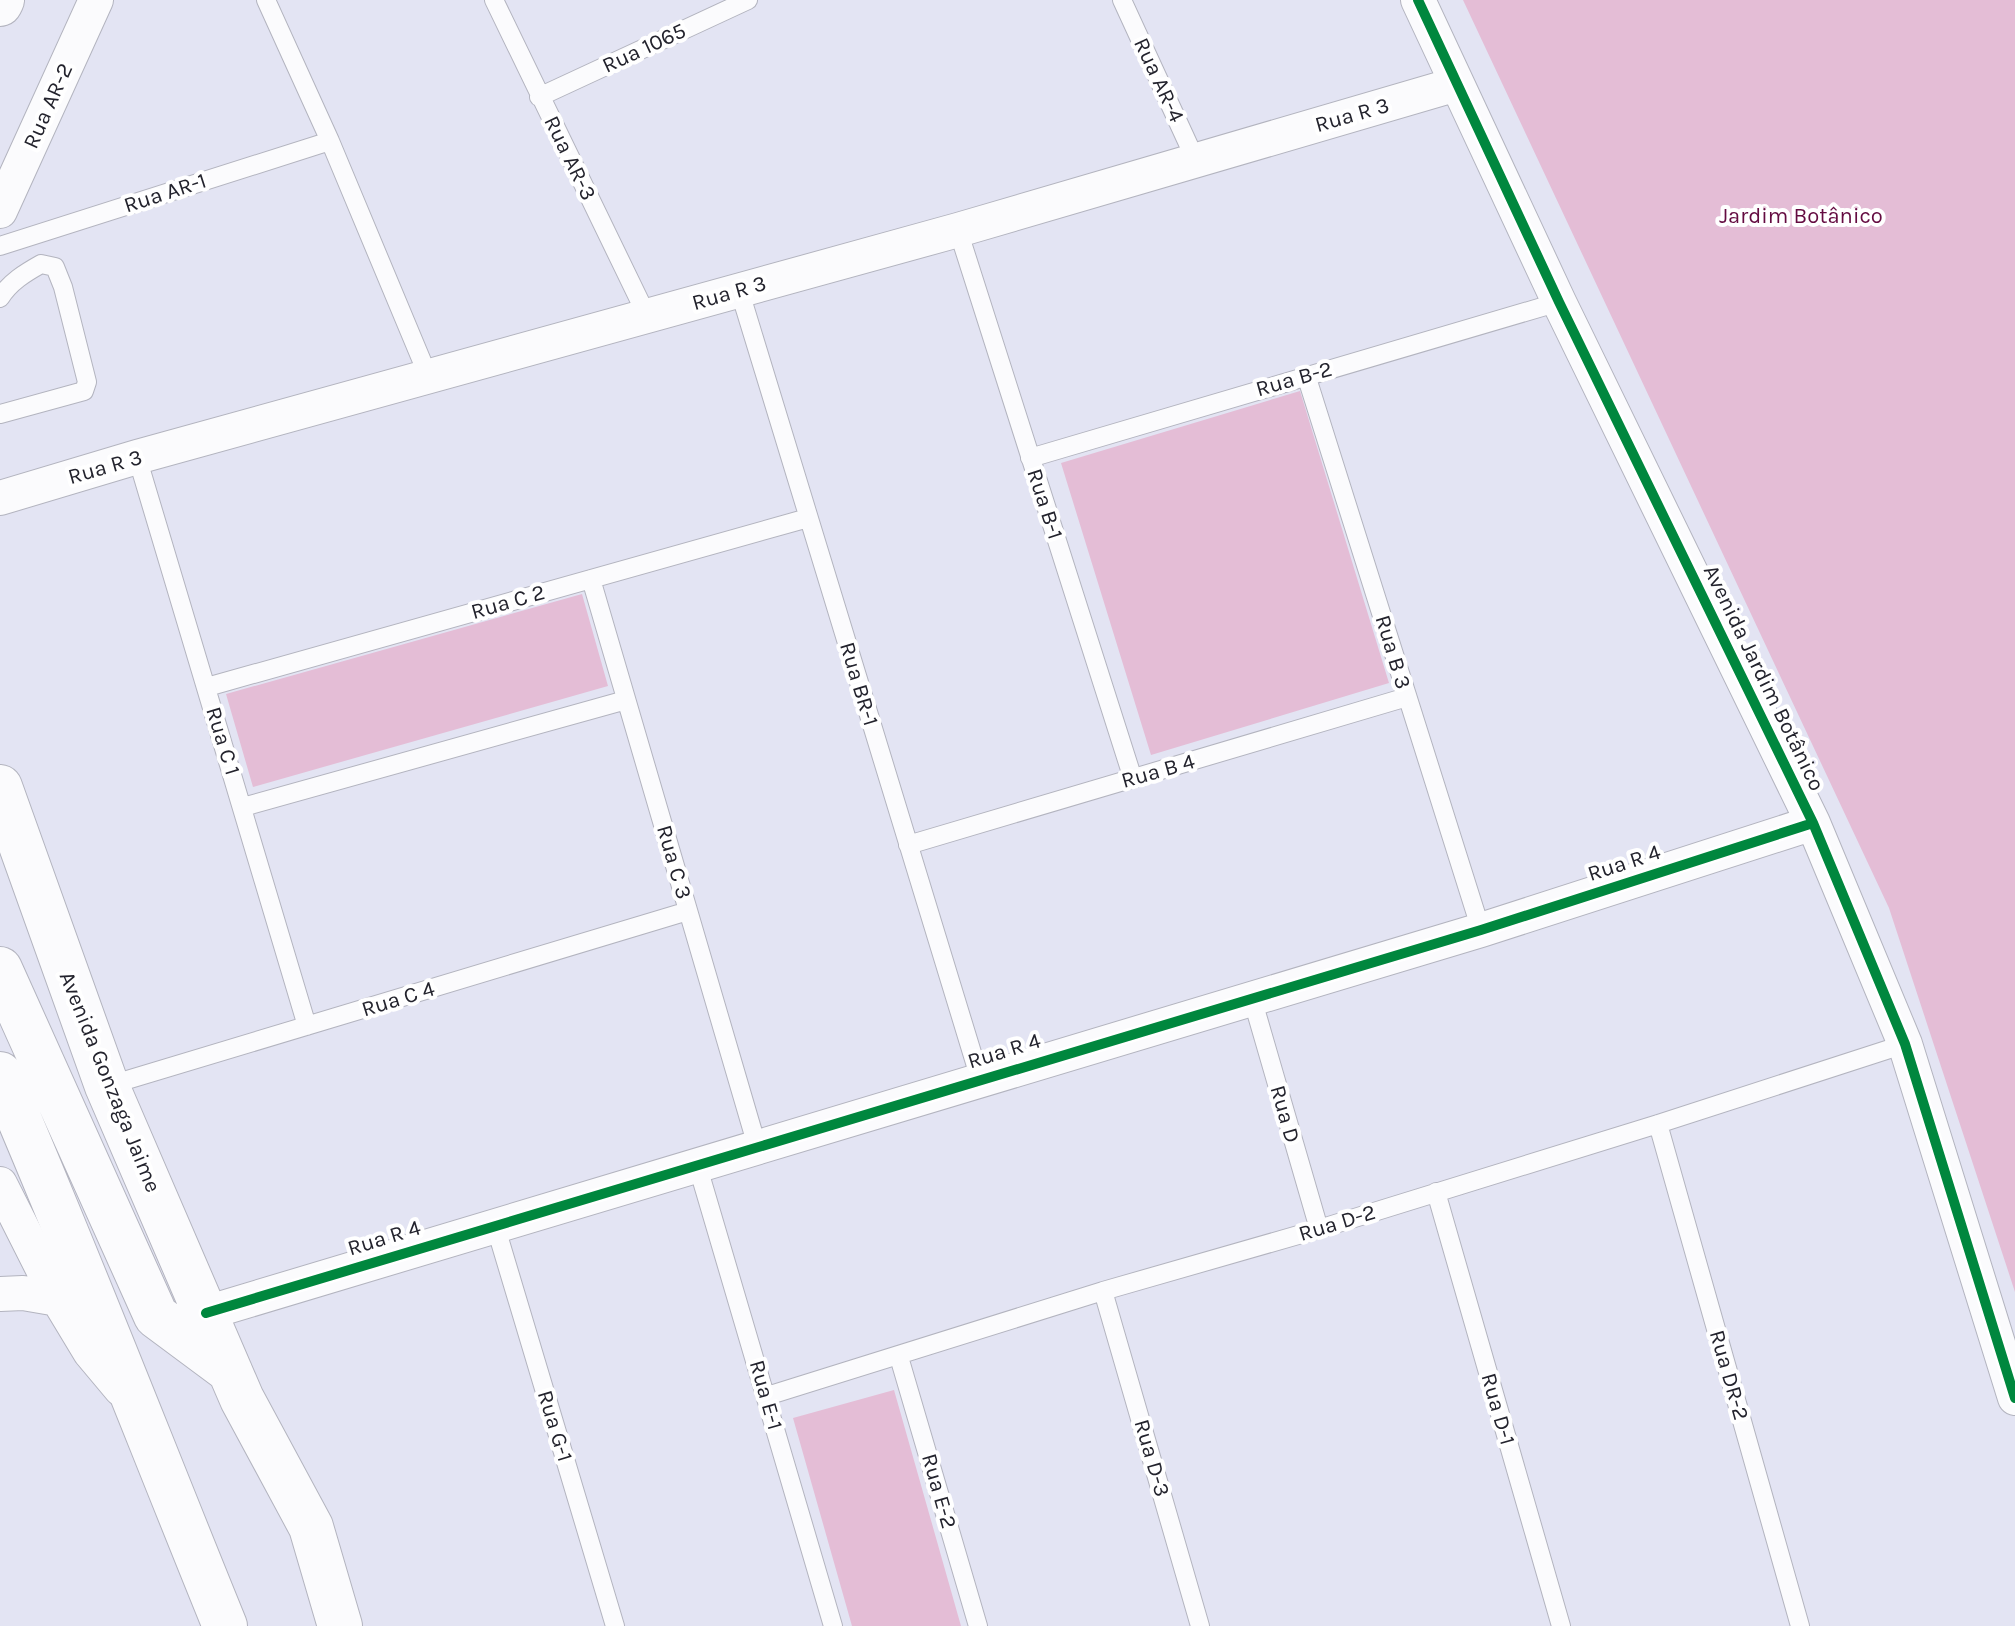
<svg xmlns="http://www.w3.org/2000/svg" width="2015" height="1626" font-family="Karla,sans-serif">
  <style>
    .green { fill: #e4bdd6 }
    .lines { fill: none; stroke-linecap: round; stroke-linejoin: round }
    .service-casing { stroke: #b3b4bf; stroke-width: 20 }
    .minor-casing { stroke: #b3b4bf; stroke-width: 36 }
    .secondary-casing { stroke: #b3b4bf; stroke-width: 46 }
    .motorway-casing { stroke: #b3b4bf; stroke-width: 46 }
    .service { stroke: #fbfbfd; stroke-width: 18 }
    .minor { stroke: #fbfbfd; stroke-width: 34 }
    .secondary { stroke: #fbfbfd; stroke-width: 44 }
    .motorway { stroke: #fbfbfd; stroke-width: 44 }
    .cycleway-casing { stroke: #fff; stroke-width: 15 }
    .cycleway { stroke: #00873e; stroke-width: 10 }
    .labels { text-anchor: middle; dominant-baseline: central; stroke-width: 8; stroke-linejoin: round; paint-order: stroke }
    .street-label { font-size: 22px; fill: #23232d; stroke: #fff }
    .park-label { font-size: 22px; fill: #640b41; stroke: #fff }
  </style>
  <rect width="100%" height="100%" fill="#e3e4f3"/>
  <path class="green" d="M1463 0H2015V1292L1889 908Z
    M1300 391 1389 683 1151 755 1061 463Z
    M582 594 608 686 253 787 226 694Z
    M894 1390 961 1626H852L793 1418Z"/>
  <g class="lines">
    <g class="service-casing">
      <path id="service" d="M266 0 330 141 429 378
        M494 0 647 316
        M1122 0 1196 161
        M539 97 748 0
        M958 230 1133 779
        M0 246 330 141
        M739 289 980 1079
        M0 298C10 282 25 273 41 264L55 267 63 287 87 382 84 391 0 414
        M1306 375 1481 930
        M137 457 307 1026
        M1030 458 1559 302
        M591 579 757 1146
        M207 687 808 518
        M243 807 626 700
        M908 845 1407 697
        M1252 998 1319 1229
        M107 1086 688 911
        M1658 1124 1800 1626
        M697 1164 833 1626
        M1436 1192 1561 1626
        M495 1225 615 1626
        M1103 1291 1200 1626
        M899 1357 978 1626
        M767 1396 1103 1291 1319 1229 1658 1124 1905 1044"/>
    </g>
    <g class="minor-casing">
      <path id="minor" d="M1418 0 1559 302 1813 823 1905 1044 2015 1398
        M0 211 96 0
        M0 498 137 457 958 230 1457 84
        M0 1184 58 1299 90 1352 121 1389
        M0 1294 23 1293 58 1299
        M206 1313 1481 930 1813 823"/>
    </g>
    <g class="secondary-casing">
      <path id="secondary" d="M0 787 107 1086 242 1399 311 1527 340 1626
        M0 969 156 1316 230 1371
        M0 1074C79 1257 150 1442 225 1626"/>
    </g>
    <g class="motorway-casing">
      <path id="motorway" d="M0 4 2 0"/>
    </g>
    <use href="#service" class="service"/>
    <use href="#minor" class="minor"/>
    <use href="#secondary" class="secondary"/>
    <use href="#motorway" class="motorway"/>
    <g class="cycleway-casing">
      <path id="cycleway" d="M1418 0 1559 302 1813 823 1905 1044 2015 1398
        M206 1313 1481 930 1813 823"/>
    </g>
    <use href="#cycleway" class="cycleway"/>
  </g>
  <g class="labels">
    <g class="street-label">
      <text transform="translate(644 48) rotate(-25)">Rua 1065</text>
      <text transform="translate(1159 80) rotate(65)">Rua AR-4</text>
      <text transform="translate(48 106) rotate(-66)">Rua AR-2</text>
      <text transform="translate(1352 115) rotate(-16)">Rua R 3</text>
      <text transform="translate(570 158) rotate(64)">Rua AR-3</text>
      <text transform="translate(165 193) rotate(-18)">Rua AR-1</text>
      <text transform="translate(729 293) rotate(-16)">Rua R 3</text>
      <text transform="translate(1294 379) rotate(-16)">Rua B-2</text>
      <text transform="translate(105 467) rotate(-16)">Rua R 3</text>
      <text transform="translate(1045 504) rotate(72)">Rua B-1</text>
      <text transform="translate(508 602) rotate(-16)">Rua C 2</text>
      <text transform="translate(1393 652) rotate(73)">Rua B 3</text>
      <text transform="translate(1764 678) rotate(64)">Avenida Jardim Botânico</text>
      <text transform="translate(859 684) rotate(73)">Rua BR-1</text>
      <text transform="translate(223 741) rotate(73)">Rua C 1</text>
      <text transform="translate(1158 771) rotate(-16)">Rua B 4</text>
      <text transform="translate(674 862) rotate(74)">Rua C 3</text>
      <text transform="translate(1624 863) rotate(-18)">Rua R 4</text>
      <text transform="translate(398 999) rotate(-17)">Rua C 4</text>
      <text transform="translate(1004 1051) rotate(-17)">Rua R 4</text>
      <text transform="translate(110 1082) rotate(68)">Avenida Gonzaga Jaime</text>
      <text transform="translate(1285 1114) rotate(74)">Rua D</text>
      <text transform="translate(1337 1223) rotate(-17)">Rua D-2</text>
      <text transform="translate(384 1238) rotate(-17)">Rua R 4</text>
      <text transform="translate(1729 1375) rotate(74)">Rua DR-2</text>
      <text transform="translate(766 1395) rotate(74)">Rua E-1</text>
      <text transform="translate(1498 1409) rotate(74)">Rua D-1</text>
      <text transform="translate(555 1426) rotate(73)">Rua G-1</text>
      <text transform="translate(1152 1458) rotate(74)">Rua D-3</text>
      <text transform="translate(939 1491) rotate(74)">Rua E-2</text>
    </g>
    <g class="park-label">
      <text x="1801" y="216">Jardim Botânico</text>
    </g>
  </g>
</svg>
